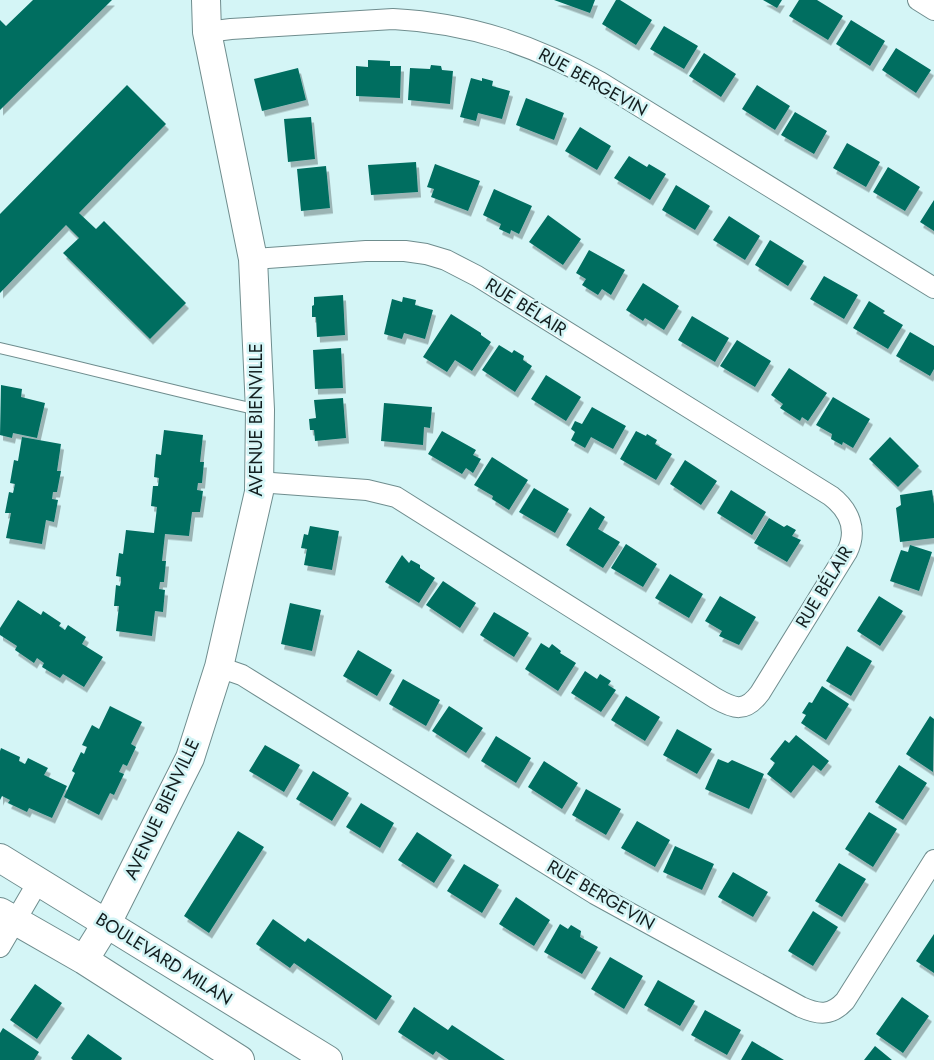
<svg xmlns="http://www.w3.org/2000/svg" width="934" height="1060" font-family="Jost,sans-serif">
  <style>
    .building { fill: #006e61; filter: url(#shadow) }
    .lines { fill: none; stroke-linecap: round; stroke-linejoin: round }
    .lane-casing { stroke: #6f8d8e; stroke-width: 12 }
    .street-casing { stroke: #6f8d8e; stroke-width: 22 }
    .secondary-casing { stroke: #6f8d8e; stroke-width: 30 }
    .lane { stroke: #fff; stroke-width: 10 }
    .street { stroke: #fff; stroke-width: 20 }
    .secondary { stroke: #fff; stroke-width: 28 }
    .labels { text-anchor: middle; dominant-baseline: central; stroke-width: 5; stroke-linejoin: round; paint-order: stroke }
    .street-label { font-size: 18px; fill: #131e1f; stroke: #d4f5f6 }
  </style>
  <defs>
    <filter id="shadow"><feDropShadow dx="3" dy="5.5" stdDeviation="0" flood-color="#0004"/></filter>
  </defs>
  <rect width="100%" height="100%" fill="#d4f5f6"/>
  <path class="building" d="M33 0H112L0 110V20L6 26Z
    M554 0H595L590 13Z
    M616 0H620L652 20 636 45 602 24Z
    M763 0H782L777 8Z
    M799 0H817L843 16 828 40 789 16Z
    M851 20 885 41 870 66 836 44Z
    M664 26 698 46 684 69 650 49Z
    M896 48 931 70 916 93 882 70Z
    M704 53 736 74 721 97 689 76Z
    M368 60 390 61V66H401L400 98 356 96V66L368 67Z
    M431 65 441 66 442 70 453 71 450 104 408 100 410 68 430 69Z
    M298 68 306 100 262 111 254 79Z
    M471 78 482 81V78L493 81 492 86 510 91 502 119 478 113 476 121 460 117Z
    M127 85 166 124 79 213 96 229 104 221 186 303 150 339 63 253 79 238 66 225 0 293V214Z
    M757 85 790 106 775 130 742 109Z
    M526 98 564 113 554 140 516 125Z
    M795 112 827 131 814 154 781 135Z
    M311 117 315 159 288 162 284 119Z
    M580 127 611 146 597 170 565 151Z
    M847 143 880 162 866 187 833 168Z
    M629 156 647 167 649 164 666 174 650 200 614 178Z
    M416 162 418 192 371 195 368 165Z
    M435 164 480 181 468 211 431 197 434 189 427 187Z
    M326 166 330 208 301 211 297 169Z
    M888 167 920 187 905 211 873 192Z
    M676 185 710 206 695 230 662 210Z
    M494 189 532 206 519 234 511 230 510 234 499 229 501 224 483 215Z
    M934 200V231L920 222Z
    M548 215 581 239 563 265 529 242Z
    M729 216 760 236 745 260 713 240Z
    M770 240 804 261 788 286 755 265Z
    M589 250 625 270 611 295 602 289 598 295 582 285 586 279 576 273Z
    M824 276 858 295 844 319 810 299Z
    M643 283 679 306 664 330 645 318 643 321 626 310Z
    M343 295 345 335 317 337 316 317H312V306L314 305V297Z
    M403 297 416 300 415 305 433 310 425 339 404 333 402 339 384 334 392 299 402 302Z
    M869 301 885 311 883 313 903 325 888 349 853 328Z
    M451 314 481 333V335L491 342 472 371 455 360 447 372 423 357Z
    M692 316 729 338 715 362 678 340Z
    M910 332 934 346V369L930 376 896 356Z
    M737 340 771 361 755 387 720 366Z
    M499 345 512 353 514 350 524 356 523 360 532 366 515 392 482 370Z
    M341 348 343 388 315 389 313 350Z
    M789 368 827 393 808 421 802 417 800 421 780 408 783 404 771 395Z
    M546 375 581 397 566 421 531 399Z
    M1 385 22 389 21 397 45 403 37 438 13 433 12 438 0 435Z
    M833 397 870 419 853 448 843 442 842 445 831 439 832 434 816 425Z
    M343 398 346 438 315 441 314 430H310L309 419 316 418 314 400Z
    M384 403 432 407 430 428 424 427 423 445 381 441Z
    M592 407 626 426 613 449 591 437 585 448 571 440 575 432 571 429 575 421 582 424Z
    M164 430 203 435 200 462H204L202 483H198L197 490 203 491 200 512H192L189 536 165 534 162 561H166L164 582H160L159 589 165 590 163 612 155 611 152 636 116 631 119 606H114L116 585 120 586 121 581V577L116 576 119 553 123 554 126 530 154 533 157 507 151 506 153 486H158L159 478 154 477 156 454 161 455Z
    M442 431 476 450 473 455 481 459 473 473 466 468 462 474 428 454Z
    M636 431 646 436 647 434 657 440 655 444 672 454 656 480 620 459Z
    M22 437 61 444 57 471H61L57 492H53L52 499 58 500 54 522 46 520 42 544 6 538 11 513H5L9 492 13 493 15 484 10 483 14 460 18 461Z
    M890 437 919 466 898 487 869 459Z
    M492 457 528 480 509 510 492 499 493 496 474 485Z
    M685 460 717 481 701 505 670 484Z
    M534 488 569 509 555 533 519 512Z
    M731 490 766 512 752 535 717 513Z
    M932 490 934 504V538L900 542 896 508 901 505 900 495Z
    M590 507 605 517 598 529 620 542 603 568 566 545Z
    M769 518 784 527 787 525 796 530 792 536 801 540 787 562 754 543Z
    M310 526 339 531 332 570 304 565 307 549 301 548 304 534 308 535Z
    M626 544 657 564 643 587 611 568Z
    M910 545 932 552 919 591 890 581 901 550 908 552Z
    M402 555 409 563 411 560 420 565V568L435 578 419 603 385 582Z
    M670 574 703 594 689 618 655 598Z
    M443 581 476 603 460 628 426 605Z
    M720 596 756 617 739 645 719 636 722 631 705 621Z
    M879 596 903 611 880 646 857 631Z
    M18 600 41 615 43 611 61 623 59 626 65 630 68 625 86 637 82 644 103 657 84 687 63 674 60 678 42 667 44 663 37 658 34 663 15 650 17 646 0 635V628Z
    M290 603 321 610 312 651 281 644Z
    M494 612 529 633 514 657 480 635Z
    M541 643 549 648 552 644 561 651 560 653 576 663 558 691 525 669Z
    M847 646 872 661 851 696 826 681Z
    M358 650 392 670 377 696 343 676Z
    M585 671 597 679 600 674 611 681 608 685 616 690 601 712 571 693Z
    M403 679 440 700 426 726 389 704Z
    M822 686 849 704 826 740 801 723 806 715 802 713 809 702 812 703Z
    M626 696 660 717 645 741 611 720Z
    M110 706 142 722 131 744 136 747 127 766 123 764 119 772 124 774 114 795 110 793 99 815 64 797 75 773 72 771 81 752 84 754 87 747 82 745 92 725 99 729Z
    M449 706 483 728 466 753 432 731Z
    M930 716 934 719 933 772 906 754Z
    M677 729 712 749 697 774 663 755Z
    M796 735 829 761 821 771 813 765 791 793 767 774 775 763 770 759 785 740 789 743Z
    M496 736 531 758 516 783 481 761Z
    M265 745 300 765 284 792 249 771Z
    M1 748 20 757 19 761 25 764 28 758 48 768 44 775 67 786 52 818 29 808 27 812 8 803 10 800 2 796 0 800V751Z
    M718 759 728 763 732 760 764 774 749 809 705 789Z
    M544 761 578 783 562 809 528 787Z
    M899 765 927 783 903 820 875 802Z
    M313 771 349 793 332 821 296 799Z
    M586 789 621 809 606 835 572 815Z
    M361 803 394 823 380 848 346 827Z
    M869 812 897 829 873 867 845 849Z
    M637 821 670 840 655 867 621 848Z
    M238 831 264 847 209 933 184 916Z
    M417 832 452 855 434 883 398 860Z
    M675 846 714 864 702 890 663 872Z
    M839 863 866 879 842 917 815 901Z
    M464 864 499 885 482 913 447 891Z
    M733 872 768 892 753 917 718 897Z
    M516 897 550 920 534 946 499 924Z
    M813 911 838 927 813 966 788 951Z
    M273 919 305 942 308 938 392 996 376 1020 294 963 290 968 256 944Z
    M560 924 568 929 571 925 581 931 580 937 598 947 582 974 544 952Z
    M934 934V973L916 961Z
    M610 957 643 976 624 1009 591 989Z
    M658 980 695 1001 680 1026 644 1005Z
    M35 984 62 1003 37 1039 10 1020Z
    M902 997 929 1016 903 1053 876 1034Z
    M414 1007 448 1030 452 1025 505 1060H449L436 1051 433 1055 398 1032Z
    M705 1010 741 1030 727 1055 691 1035Z
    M3 1028 39 1052 34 1060H0V1033Z
    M88 1034 122 1058 121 1060H73L71 1058Z
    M752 1041 784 1060H741Z
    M875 1046 892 1060H864Z"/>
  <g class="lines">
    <g class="lane-casing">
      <path id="lane" d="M0 348C87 368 172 391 259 410"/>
    </g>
    <g class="street-casing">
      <path id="street" d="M918 0 934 10
        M207 32 231 29 393 19C470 23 534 45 600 82L934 288
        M253 259 366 251H405L426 254 446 260 477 276 831 496C849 510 858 530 847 552L760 693C745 713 734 709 715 698L396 497 367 490 258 482
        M219 667 242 675 595 894 801 1007C819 1015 831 1016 845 1001L934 860
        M0 947 38 882"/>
    </g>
    <g class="secondary-casing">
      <path id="secondary" d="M0 858 328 1060
        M0 912 84 960 240 1060
        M84 960 107 923 190 758 219 667 259 492 260 410 253 259 207 32 206 0"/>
    </g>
    <use href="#lane" class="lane"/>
    <use href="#street" class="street"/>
    <use href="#secondary" class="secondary"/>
  </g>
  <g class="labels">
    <g class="street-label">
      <text transform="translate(593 82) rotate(29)">RUE BERGEVIN</text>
      <text transform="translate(526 307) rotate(32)">RUE BÉLAIR</text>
      <text transform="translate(256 420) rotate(-90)">AVENUE BIENVILLE</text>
      <text transform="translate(824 587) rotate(-59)">RUE BÉLAIR</text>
      <text transform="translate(162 809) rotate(-65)">AVENUE BIENVILLE</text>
      <text transform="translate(601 895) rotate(30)">RUE BERGEVIN</text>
      <text transform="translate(164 959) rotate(32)">BOULEVARD MILAN</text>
    </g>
  </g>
</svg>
